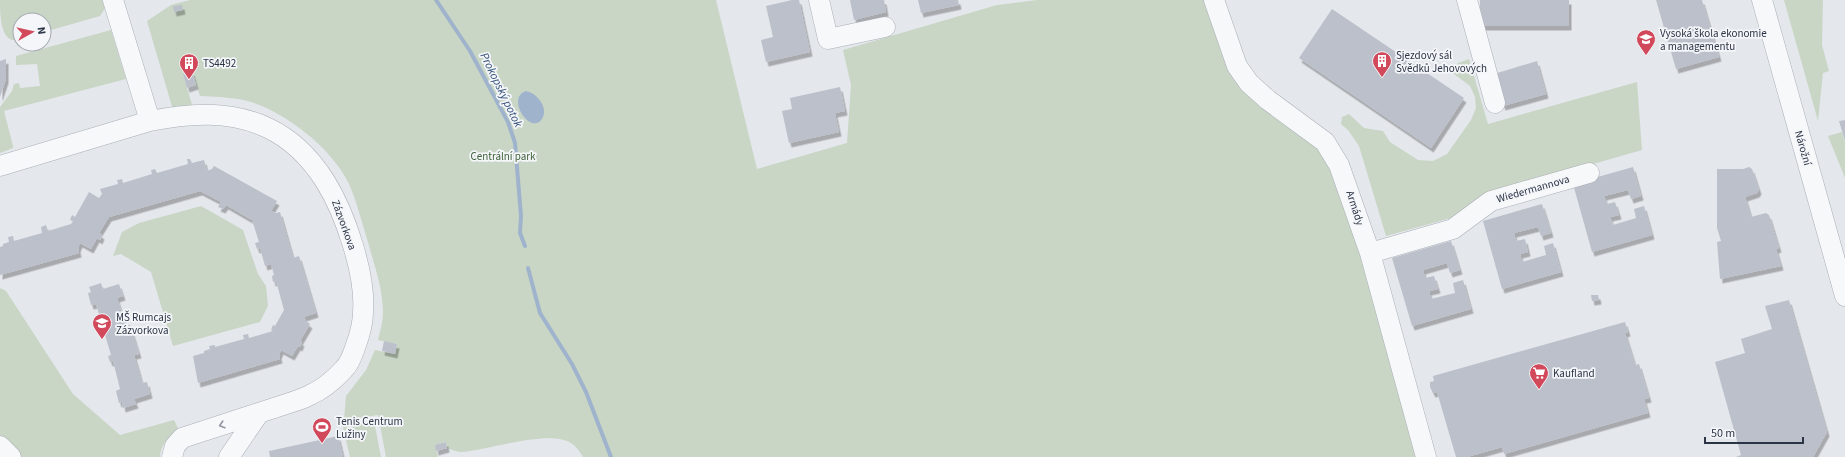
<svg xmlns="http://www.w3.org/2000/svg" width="1845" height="457" font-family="'Source Sans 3',sans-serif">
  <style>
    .green { fill: #c9d6c5 }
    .water { fill: #9fb4cc }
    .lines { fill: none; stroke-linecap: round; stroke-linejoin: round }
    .stream { stroke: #9fb4cc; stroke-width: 4 }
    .building { fill: #bbc0ca; filter: url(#shadow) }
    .minor-casing { stroke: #a9aeb7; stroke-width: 21 }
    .minor { stroke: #f7f8fa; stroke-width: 20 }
    .oneway { stroke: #9196a0 }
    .labels { text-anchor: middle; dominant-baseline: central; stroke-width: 3.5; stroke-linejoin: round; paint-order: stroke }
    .poi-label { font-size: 11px; fill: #2b3445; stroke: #f4f6f9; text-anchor: start }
    .street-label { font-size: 11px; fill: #2b3445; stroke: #f4f6f9 }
    .park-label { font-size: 11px; fill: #3f6138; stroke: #f4f6f9 }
    .water-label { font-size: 12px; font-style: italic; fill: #34527a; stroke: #f4f6f9 }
  </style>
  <defs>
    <filter id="shadow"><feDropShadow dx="2.5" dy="4.5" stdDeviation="0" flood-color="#0004"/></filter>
  </defs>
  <rect width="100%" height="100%" fill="#e4e7ec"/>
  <path class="green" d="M0 0H102L105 8 100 16 44 32V20H20V39L12 40C0 36 0 12 0 0Z
    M190 0H716L757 169 847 143 851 85 843 50 997 5 1037 0H1207L1232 72 1307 136 1328 161 1347 196 1419 457H583C580 452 576 446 571 443 548 429 489 450 462 452 458 452 452 450 447 448L446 442 435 445 438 457H386L378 415 344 420 346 396 366 370 375 350 395 354 397 344 378 340C380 331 383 322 383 313 383 288 374 265 368 242 362 223 357 202 349 184 333 150 289 115 254 103 237 97 218 97 200 96L192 71 183 74 193 108 173 110 147 21 171 5Z
    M1784 0H1823L1822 45 1829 71 1823 73 1818 121Z
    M111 30 126 79 4 111 13 146V148L0 153V107L12 91 14 84 19 83 20 88 40 86 37 64 16 65V56Z
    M1469 59 1488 124 1637 82 1642 150 1485 195 1458 216 1386 236 1359 146 1348 130 1341 124 1342 117 1349 114 1364 128 1383 131 1390 142 1418 160 1433 161 1447 154 1471 120 1476 108 1475 97 1470 86 1450 71 1458 63Z
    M1842 132 1845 142V178L1828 136Z
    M201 206 243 230 258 274 266 286 268 306 260 322 173 346 151 272 121 254 113 256 122 232 139 223Z
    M0 288 6 291 73 394 120 435 174 420 178 428C170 436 160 445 160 457H22L0 440Z
    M374 421 381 457H350L343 427Z"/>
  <path class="water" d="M526 91C537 93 549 108 542 119 531 136 505 98 526 91Z"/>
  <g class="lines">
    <path class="stream" d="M436 0 470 51 508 122 515 143 521 216 520 233 525 246
      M528 268 540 313 572 364 586 392 611 457"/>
  </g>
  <path class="building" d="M792 0H799L810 52 766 62 761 40 773 37 766 6Z
    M850 0H884L886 12 854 20Z
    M918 0H958L959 5 921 13Z
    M1480 0H1569V26H1480Z
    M1656 0H1702L1719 57 1676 69Z
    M182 5 183 10 174 12 173 6Z
    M1332 9 1464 98 1431 148 1299 58Z
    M6 59V79L0 97V61Z
    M1537 61 1546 94 1503 106 1494 74Z
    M192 71 196 85 187 88 183 74Z
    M840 87 845 111 835 113 839 132 789 143 782 111 792 109 790 98Z
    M1845 120V141L1839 121Z
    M187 159H190L192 163 204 160 207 171 212 169 214 166 277 201 271 211 276 213 280 212 293 258 299 256 316 313 304 317 306 321 310 324 300 341 302 342 300 347 298 346 292 356 281 350 279 355 280 359 198 383 193 356 204 353V351L210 349 209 346 215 345V347L244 339 243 335 248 334 249 338 273 331 271 330 273 325 275 326 284 310 276 281 273 282 272 276 274 275 271 264 265 266 260 248 257 249 255 243 259 242 252 220 226 205 223 209 218 207 221 202 200 191 109 217 99 233 102 235 100 240 97 238 91 249 80 243 78 248 79 253 0 275V247L3 246V244L9 242 8 237 13 236 14 241 42 233 41 227 46 225 48 231 71 224 73 221 70 220 72 215 75 217 89 192 99 198 102 194 100 189 118 184 117 180 122 179 123 183 152 174 151 170 155 169 157 173 188 164Z
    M1633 167 1641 196 1631 199 1628 190 1604 196 1607 204 1615 202 1619 215 1610 217 1613 225 1636 218 1634 209 1644 206 1652 235 1592 252 1573 184Z
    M1749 167 1752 169 1759 190 1757 193 1745 197 1751 217 1766 213 1769 215 1779 248 1776 249 1781 266 1720 279 1717 242 1721 241 1717 228V169H1743Z
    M1542 204 1551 233 1541 236 1538 227 1514 233 1516 241 1525 239 1528 252 1520 254 1522 262 1546 255 1544 246 1553 243 1561 272 1502 289 1483 221Z
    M1451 241 1460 270 1450 273 1447 263 1423 270 1425 278 1434 276 1438 289 1429 291 1431 299 1455 293 1453 283 1463 280 1471 309 1412 326 1392 258Z
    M101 283 103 289 119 284 123 296 117 298 126 326 130 325 139 354 134 355 142 383 147 382 150 394 134 399 136 404 123 408 122 402 119 403 116 391 120 389 113 361 110 362 108 356 111 355 96 304 91 305 88 293 91 292 89 287Z
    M1591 295H1598L1599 300 1592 301Z
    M1789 300 1827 432 1813 457H1736L1741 455 1715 362 1745 353 1741 339 1772 329 1765 306Z
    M1625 322 1628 332 1625 333 1635 365 1639 364 1649 398 1644 399 1648 413 1504 454 1502 447 1467 457H1456L1437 392 1433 393 1430 387V382L1434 381 1433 376Z
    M384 341 397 344 395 354 382 351Z
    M338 436 343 457H270L269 451Z
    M446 442 447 448 436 451 435 445Z"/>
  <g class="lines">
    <g class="minor-casing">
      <path id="minor" d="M113 0 150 121
        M819 0 828 39 885 27
        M1214 0 1237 66 1249 83 1268 100 1325 142 1339 165 1370 253 1426 457
        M1467 0 1495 103
        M1762 0 1845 296
        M0 166 150 121C189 113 230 110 268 128 291 139 311 159 325 181 345 213 366 274 363 312 363 323 360 334 356 345 353 353 351 362 344 369 335 379 322 390 308 396 298 401 285 404 274 408 244 418 213 428 182 438L175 446 172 457
        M1370 253 1453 229 1491 201 1589 173
        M0 446 11 457
        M229 457 259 413"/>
    </g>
    <use href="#minor" class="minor"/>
  </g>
  <defs><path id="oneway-chevron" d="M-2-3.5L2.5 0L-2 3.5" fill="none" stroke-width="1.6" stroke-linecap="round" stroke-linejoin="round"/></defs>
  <use class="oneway" href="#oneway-chevron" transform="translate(222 425) rotate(162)"/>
  <defs>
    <g id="university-pin" transform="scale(1)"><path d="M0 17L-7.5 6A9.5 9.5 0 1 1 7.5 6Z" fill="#d1495b" stroke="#f4f6f9"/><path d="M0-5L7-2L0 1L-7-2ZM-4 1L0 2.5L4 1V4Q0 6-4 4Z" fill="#fff"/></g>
    <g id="building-pin" transform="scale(1)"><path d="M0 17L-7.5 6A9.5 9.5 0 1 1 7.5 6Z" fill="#d1495b" stroke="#f4f6f9"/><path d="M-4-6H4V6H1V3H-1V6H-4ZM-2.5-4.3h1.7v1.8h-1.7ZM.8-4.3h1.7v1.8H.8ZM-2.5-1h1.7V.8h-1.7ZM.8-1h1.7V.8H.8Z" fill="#fff"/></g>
    <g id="school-pin" transform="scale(1)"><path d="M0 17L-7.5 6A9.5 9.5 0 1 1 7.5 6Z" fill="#d1495b" stroke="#f4f6f9"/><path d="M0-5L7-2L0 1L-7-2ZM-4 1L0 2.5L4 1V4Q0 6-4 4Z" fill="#fff"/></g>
    <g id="supermarket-pin" transform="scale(1)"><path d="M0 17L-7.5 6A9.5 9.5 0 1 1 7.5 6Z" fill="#d1495b" stroke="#f4f6f9"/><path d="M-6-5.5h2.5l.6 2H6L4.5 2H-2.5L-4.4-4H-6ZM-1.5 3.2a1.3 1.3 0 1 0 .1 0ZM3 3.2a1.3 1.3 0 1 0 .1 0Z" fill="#fff"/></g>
    <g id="stadium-pin" transform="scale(1)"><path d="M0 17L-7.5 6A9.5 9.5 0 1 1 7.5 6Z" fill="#d1495b" stroke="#f4f6f9"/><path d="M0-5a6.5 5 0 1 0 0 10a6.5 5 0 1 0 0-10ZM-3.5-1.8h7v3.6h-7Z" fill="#fff"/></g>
  </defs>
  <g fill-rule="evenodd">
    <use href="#university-pin" x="1646" y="39"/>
    <use href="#building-pin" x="1382" y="61"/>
    <use href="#building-pin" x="189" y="63"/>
    <use href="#school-pin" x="102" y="323"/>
    <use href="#supermarket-pin" x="1539" y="373"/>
    <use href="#stadium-pin" x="322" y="427"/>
  </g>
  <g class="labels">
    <g class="poi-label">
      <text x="1660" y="33">Vysoká škola ekonomie<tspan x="1660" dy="13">a managementu</tspan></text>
      <text x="1396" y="55">Sjezdový sál<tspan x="1396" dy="13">Svědků Jehovových</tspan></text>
      <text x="203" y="63">TS4492</text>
      <text x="116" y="317">MŠ Rumcajs<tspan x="116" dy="13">Zázvorkova</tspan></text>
      <text x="1553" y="373">Kaufland</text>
      <text x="336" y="421">Tenis Centrum<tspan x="336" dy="13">Lužiny</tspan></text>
    </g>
    <g class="street-label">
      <text transform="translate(1803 148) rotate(74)">Nárožní</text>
      <text transform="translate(1533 189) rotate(-16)">Wiedermannova</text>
      <text transform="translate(1355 208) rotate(72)">Armády</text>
      <text transform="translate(344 225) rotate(70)">Zázvorkova</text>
    </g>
    <g class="park-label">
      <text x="503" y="156">Centrální park</text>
    </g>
    <g class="water-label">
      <text transform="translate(501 90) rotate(64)">Prokopský potok</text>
    </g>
  </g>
  <g transform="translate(32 32) rotate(82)"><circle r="19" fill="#f4f6f9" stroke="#a4a8b1"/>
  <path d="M0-3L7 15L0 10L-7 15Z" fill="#d1495b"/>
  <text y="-6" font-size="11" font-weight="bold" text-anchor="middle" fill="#2b3445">N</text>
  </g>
  <path d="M1705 437v6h98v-6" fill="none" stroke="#2b3445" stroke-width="2"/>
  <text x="1711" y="437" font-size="12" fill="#2b3445" stroke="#f4f6f9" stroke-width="3" paint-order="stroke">50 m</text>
</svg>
